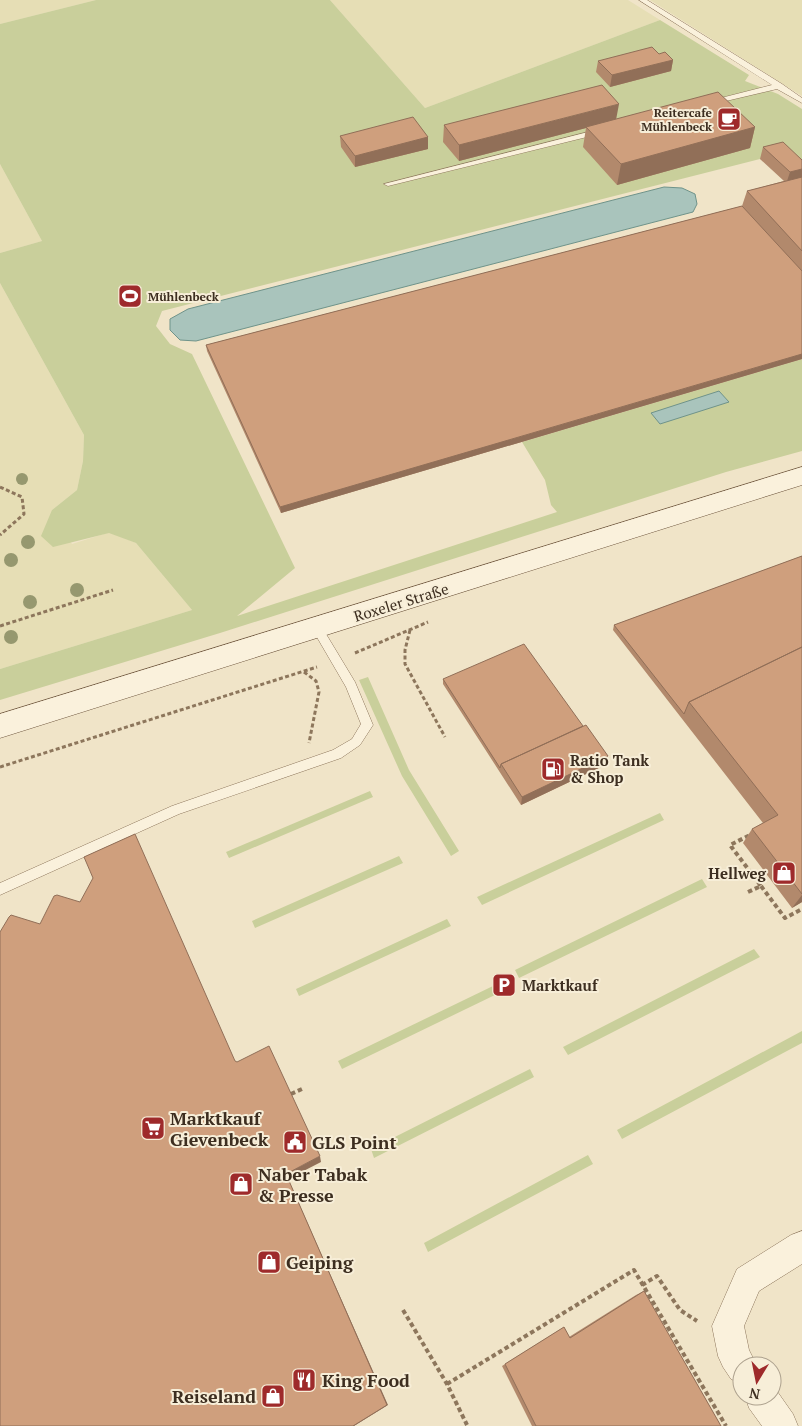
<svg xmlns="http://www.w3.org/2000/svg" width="802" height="1426" font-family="'PT Serif',serif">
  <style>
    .farmland { fill: #e6deb5 }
    .green { fill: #c9cf9b }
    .water { fill: #a9c4bc; stroke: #6f938a }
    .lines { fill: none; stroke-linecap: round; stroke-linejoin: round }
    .service-casing { stroke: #8d765c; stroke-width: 1 }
    .minor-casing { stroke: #8d765c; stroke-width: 1 }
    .secondary-casing { stroke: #6f573f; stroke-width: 1 }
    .path-far1 { stroke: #8d765c; stroke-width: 3; stroke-dasharray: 4 2.5; stroke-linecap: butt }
    .path { stroke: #8d765c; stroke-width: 4; stroke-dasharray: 4.5 3; stroke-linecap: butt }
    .service { fill: #faf1dc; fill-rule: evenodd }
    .minor { fill: #faf1dc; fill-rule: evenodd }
    .secondary { fill: #faf1dc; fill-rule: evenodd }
    .tree { fill: #96986f }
    .wall { fill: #b2896c }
    .shaded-wall { fill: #916f58 }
    .building { fill: #cf9f7d; stroke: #916f58 }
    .labels { text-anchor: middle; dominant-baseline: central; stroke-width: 4; stroke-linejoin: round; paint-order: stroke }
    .far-poi-label { font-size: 12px; font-weight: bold; fill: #3d2e20; stroke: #f7eed8; text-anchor: end }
    .street-label { font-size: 15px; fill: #3d2e20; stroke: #f7eed8 }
    .poi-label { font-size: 15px; font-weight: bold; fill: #3d2e20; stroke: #f7eed8; text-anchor: start }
    .near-poi-label { font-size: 18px; font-weight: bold; fill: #3d2e20; stroke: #f7eed8; text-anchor: start }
  </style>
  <rect width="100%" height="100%" fill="#f0e4c8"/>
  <path class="farmland" d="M0 0H96L0 24Z
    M330 0H628L660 20 425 108Z
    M650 0H802V96Z
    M0 164 42 241 0 253Z
    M0 283 84 435 83 461 77 490 52 510 72 544 110 532 136 543 192 610 0 669Z"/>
  <path class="green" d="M96 0H330L425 108 660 20 749 75 745 81 778 94 802 109V175L760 159 162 311 156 326 170 344 192 354 295 568 237 616 557 512 551 505 545 480 522 442 802 359V451L726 472 220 633 0 700V669L192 610 136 543 109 533 53 547 41 536 52 510 77 490 83 461 84 435 0 283V253L42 241 0 164V24Z
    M368 677 409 770 459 851 451 856 402 776 359 680Z
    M370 791 373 797 229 858 226 852Z
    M660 813 664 820 482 905 477 897Z
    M399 856 403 863 255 928 252 921Z
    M702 879 707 887 519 978 515 970Z
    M447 919 451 926 299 996 296 989Z
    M754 949 760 957 568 1055 563 1047Z
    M493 986 497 994 342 1069 338 1061Z
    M802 1031V1043L622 1139 617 1130Z
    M530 1069 534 1077 374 1158 371 1149Z
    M588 1155 593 1164 428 1252 424 1243Z"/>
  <path class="water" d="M664 187 682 188 695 194 697 204 693 212 196 341 180 340 170 330V319L188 309Z
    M719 391 729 402 660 424 651 413Z"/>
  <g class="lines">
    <g class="service-casing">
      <path id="service" d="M639 0H647L782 84 802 98V103L777 89 709 105V101L772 85Z
        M600 129 604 131 603 133 388 186 384 184Z
        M316 623 320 624 355 682 373 725 360 745 341 758 179 814 0 895V883L172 806 333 750 352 739 361 724 346 687 311 627Z"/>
    </g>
    <g class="minor-casing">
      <path id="minor" d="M802 1231V1264L759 1291 744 1326 749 1350 757 1366H742V1384L731 1379 723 1367 718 1356 712 1326 737 1269 791 1235Z
        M772 1384 793 1414 798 1426H762L749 1408 745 1396H772Z"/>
    </g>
    <g class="secondary-casing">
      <path id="secondary" d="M802 467V485L0 738V714Z"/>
    </g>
    <path class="path-far1" d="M0 487 22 497 24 514 0 535
      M0 626 113 590
      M410 630 405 650V664L445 737
      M355 653 428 622
      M304 672 316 681 319 692 309 743
      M0 767 317 667"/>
    <path class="path" d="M761 886 785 918 802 909
      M748 892 761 886 730 845 750 835
      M291 1094 302 1089
      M642 1285 657 1276 680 1310 697 1321
      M403 1310 447 1384 467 1425
      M447 1384 634 1270 726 1426"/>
    <use href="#service" class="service"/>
    <use href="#minor" class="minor"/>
    <use href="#secondary" class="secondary"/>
  </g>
  <g class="tree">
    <circle cx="22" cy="479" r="6"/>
    <circle cx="28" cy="542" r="7"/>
    <circle cx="11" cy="560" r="7"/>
    <circle cx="77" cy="590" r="7"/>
    <circle cx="30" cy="602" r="7"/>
    <circle cx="11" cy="637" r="7"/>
  </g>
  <path class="wall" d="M659 54 673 60 671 71 610 87 596 72 598 61Z
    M617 119 755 127 750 148 617 185 583 147 586 128 459 161 443 142 444 125Z
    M340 136 428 137V149L355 167 341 147Z
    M763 147 802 160V359L281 513 207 351 206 345 742 206 747 191 784 181 760 159Z
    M802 556V902L792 908 743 843 752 829 763 823 613 630 614 625Z
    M443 679 583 726 608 756 605 765 521 805 443 684Z
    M644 1291 721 1426H532L502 1366 564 1327 569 1337 636 1295Z"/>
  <path class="shaded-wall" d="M673 60 671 71 610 87 612 75Z
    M619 104 616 120 586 127V128L459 161V145Z
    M755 127 750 148 617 185 621 164Z
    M428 137V149L355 167V156Z
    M802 169V179L786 184 790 172Z
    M802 354V359L281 513 280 507Z
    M608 756 605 765 521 805 522 797Z
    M802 895V902L792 908Z
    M320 1156 321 1162 288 1179 388 1405 354 1426H353L286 1174Z"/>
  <path class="building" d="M652 47 659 54 665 52 673 60 612 75 598 61Z
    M602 85 619 104 459 145 444 125Z
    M718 92 755 127 621 164 586 127Z
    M413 117 428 137 355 156 340 136Z
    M783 142 802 160V169L790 172 763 147Z
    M802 177V251L747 191Z
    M742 206 802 271V354L280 507 206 345Z
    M802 556V647L689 702 684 714 614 625Z
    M524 644 583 726 501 764 500 768 443 679Z
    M802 647V894L752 829 778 815 689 702Z
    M586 725 608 756 522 797 501 764Z
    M135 834 235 1061 237 1062 269 1046 320 1156 286 1174 387 1405 353 1426H0V932L9 917 11 915 40 924 54 896 57 895 80 902 93 878 84 857Z
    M644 1291 721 1426H536L505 1364 564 1327 570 1338Z"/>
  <defs>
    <g id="cafe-square" transform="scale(1.25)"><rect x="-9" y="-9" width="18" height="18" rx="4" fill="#9e2a2b" stroke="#f7eed8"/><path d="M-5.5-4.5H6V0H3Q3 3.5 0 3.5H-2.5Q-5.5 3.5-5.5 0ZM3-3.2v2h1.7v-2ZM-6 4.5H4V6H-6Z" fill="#fff"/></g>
    <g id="stadium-square" transform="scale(1.25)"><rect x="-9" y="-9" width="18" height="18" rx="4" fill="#9e2a2b" stroke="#f7eed8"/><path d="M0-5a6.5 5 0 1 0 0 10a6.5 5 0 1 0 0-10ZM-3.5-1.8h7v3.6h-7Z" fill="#fff"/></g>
    <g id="fuel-square" transform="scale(1.25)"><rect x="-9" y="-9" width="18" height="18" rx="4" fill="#9e2a2b" stroke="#f7eed8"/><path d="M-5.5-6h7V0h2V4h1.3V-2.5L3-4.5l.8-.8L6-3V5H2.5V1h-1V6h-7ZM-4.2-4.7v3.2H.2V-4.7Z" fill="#fff"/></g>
    <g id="shop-square" transform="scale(1.25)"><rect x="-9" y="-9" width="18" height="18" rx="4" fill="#9e2a2b" stroke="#f7eed8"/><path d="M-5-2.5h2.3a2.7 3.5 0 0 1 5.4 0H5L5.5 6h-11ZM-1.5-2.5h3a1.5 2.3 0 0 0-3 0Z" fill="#fff"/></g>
    <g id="parking-square" transform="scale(1.25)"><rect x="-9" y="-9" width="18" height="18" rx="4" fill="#9e2a2b" stroke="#f7eed8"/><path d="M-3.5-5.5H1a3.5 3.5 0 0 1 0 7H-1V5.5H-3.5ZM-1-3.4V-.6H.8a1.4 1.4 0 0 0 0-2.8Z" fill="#fff"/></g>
    <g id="supermarket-square" transform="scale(1.25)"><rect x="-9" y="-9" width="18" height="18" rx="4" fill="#9e2a2b" stroke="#f7eed8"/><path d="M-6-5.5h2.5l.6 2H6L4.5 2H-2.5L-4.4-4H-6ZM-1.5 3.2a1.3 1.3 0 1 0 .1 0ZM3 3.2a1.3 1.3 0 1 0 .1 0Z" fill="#fff"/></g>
    <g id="civic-square" transform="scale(1.25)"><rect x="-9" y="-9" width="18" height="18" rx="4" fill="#9e2a2b" stroke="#f7eed8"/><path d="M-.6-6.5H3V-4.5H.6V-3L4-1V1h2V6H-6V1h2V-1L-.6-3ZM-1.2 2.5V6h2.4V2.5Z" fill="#fff"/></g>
    <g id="restaurant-square" transform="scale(1.25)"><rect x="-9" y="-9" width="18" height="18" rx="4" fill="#9e2a2b" stroke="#f7eed8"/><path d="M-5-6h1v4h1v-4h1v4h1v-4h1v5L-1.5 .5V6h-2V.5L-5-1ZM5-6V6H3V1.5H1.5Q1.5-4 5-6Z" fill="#fff"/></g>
  </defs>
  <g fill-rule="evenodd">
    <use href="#cafe-square" x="729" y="119"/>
    <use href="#stadium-square" x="130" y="296"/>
    <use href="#fuel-square" x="553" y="769"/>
    <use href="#shop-square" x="784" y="873"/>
    <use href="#parking-square" x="504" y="985"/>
    <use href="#supermarket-square" x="153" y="1128"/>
    <use href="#civic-square" x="295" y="1142"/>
    <use href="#shop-square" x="241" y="1184"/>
    <use href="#shop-square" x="269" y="1262"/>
    <use href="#restaurant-square" x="304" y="1380"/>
    <use href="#shop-square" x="273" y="1396"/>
  </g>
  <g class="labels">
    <g class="far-poi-label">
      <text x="712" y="112">Reitercafe<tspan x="712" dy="14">Mühlenbeck</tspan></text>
      <text x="148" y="296" text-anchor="start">Mühlenbeck</text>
    </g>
    <g class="street-label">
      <text transform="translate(401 602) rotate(-17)">Roxeler Straße</text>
    </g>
    <g class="poi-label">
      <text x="570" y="760">Ratio Tank<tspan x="570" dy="17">&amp; Shop</tspan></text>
      <text x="766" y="873" text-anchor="end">Hellweg</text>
      <text x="522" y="985">Marktkauf</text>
    </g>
    <g class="near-poi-label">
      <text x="170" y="1118">Marktkauf<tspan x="170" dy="21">Gievenbeck</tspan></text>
      <text x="312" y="1142">GLS Point</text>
      <text x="258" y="1174">Naber Tabak<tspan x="258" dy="21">&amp; Presse</tspan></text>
      <text x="286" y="1262">Geiping</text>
      <text x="322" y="1380">King Food</text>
      <text x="256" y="1396" text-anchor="end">Reiseland</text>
    </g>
  </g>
  <g transform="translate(757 1381) rotate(190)"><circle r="24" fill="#f7eed8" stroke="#ada18e"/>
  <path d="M0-4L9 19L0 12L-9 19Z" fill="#9e2a2b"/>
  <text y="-8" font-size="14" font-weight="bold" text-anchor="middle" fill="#3d2e20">N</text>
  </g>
</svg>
